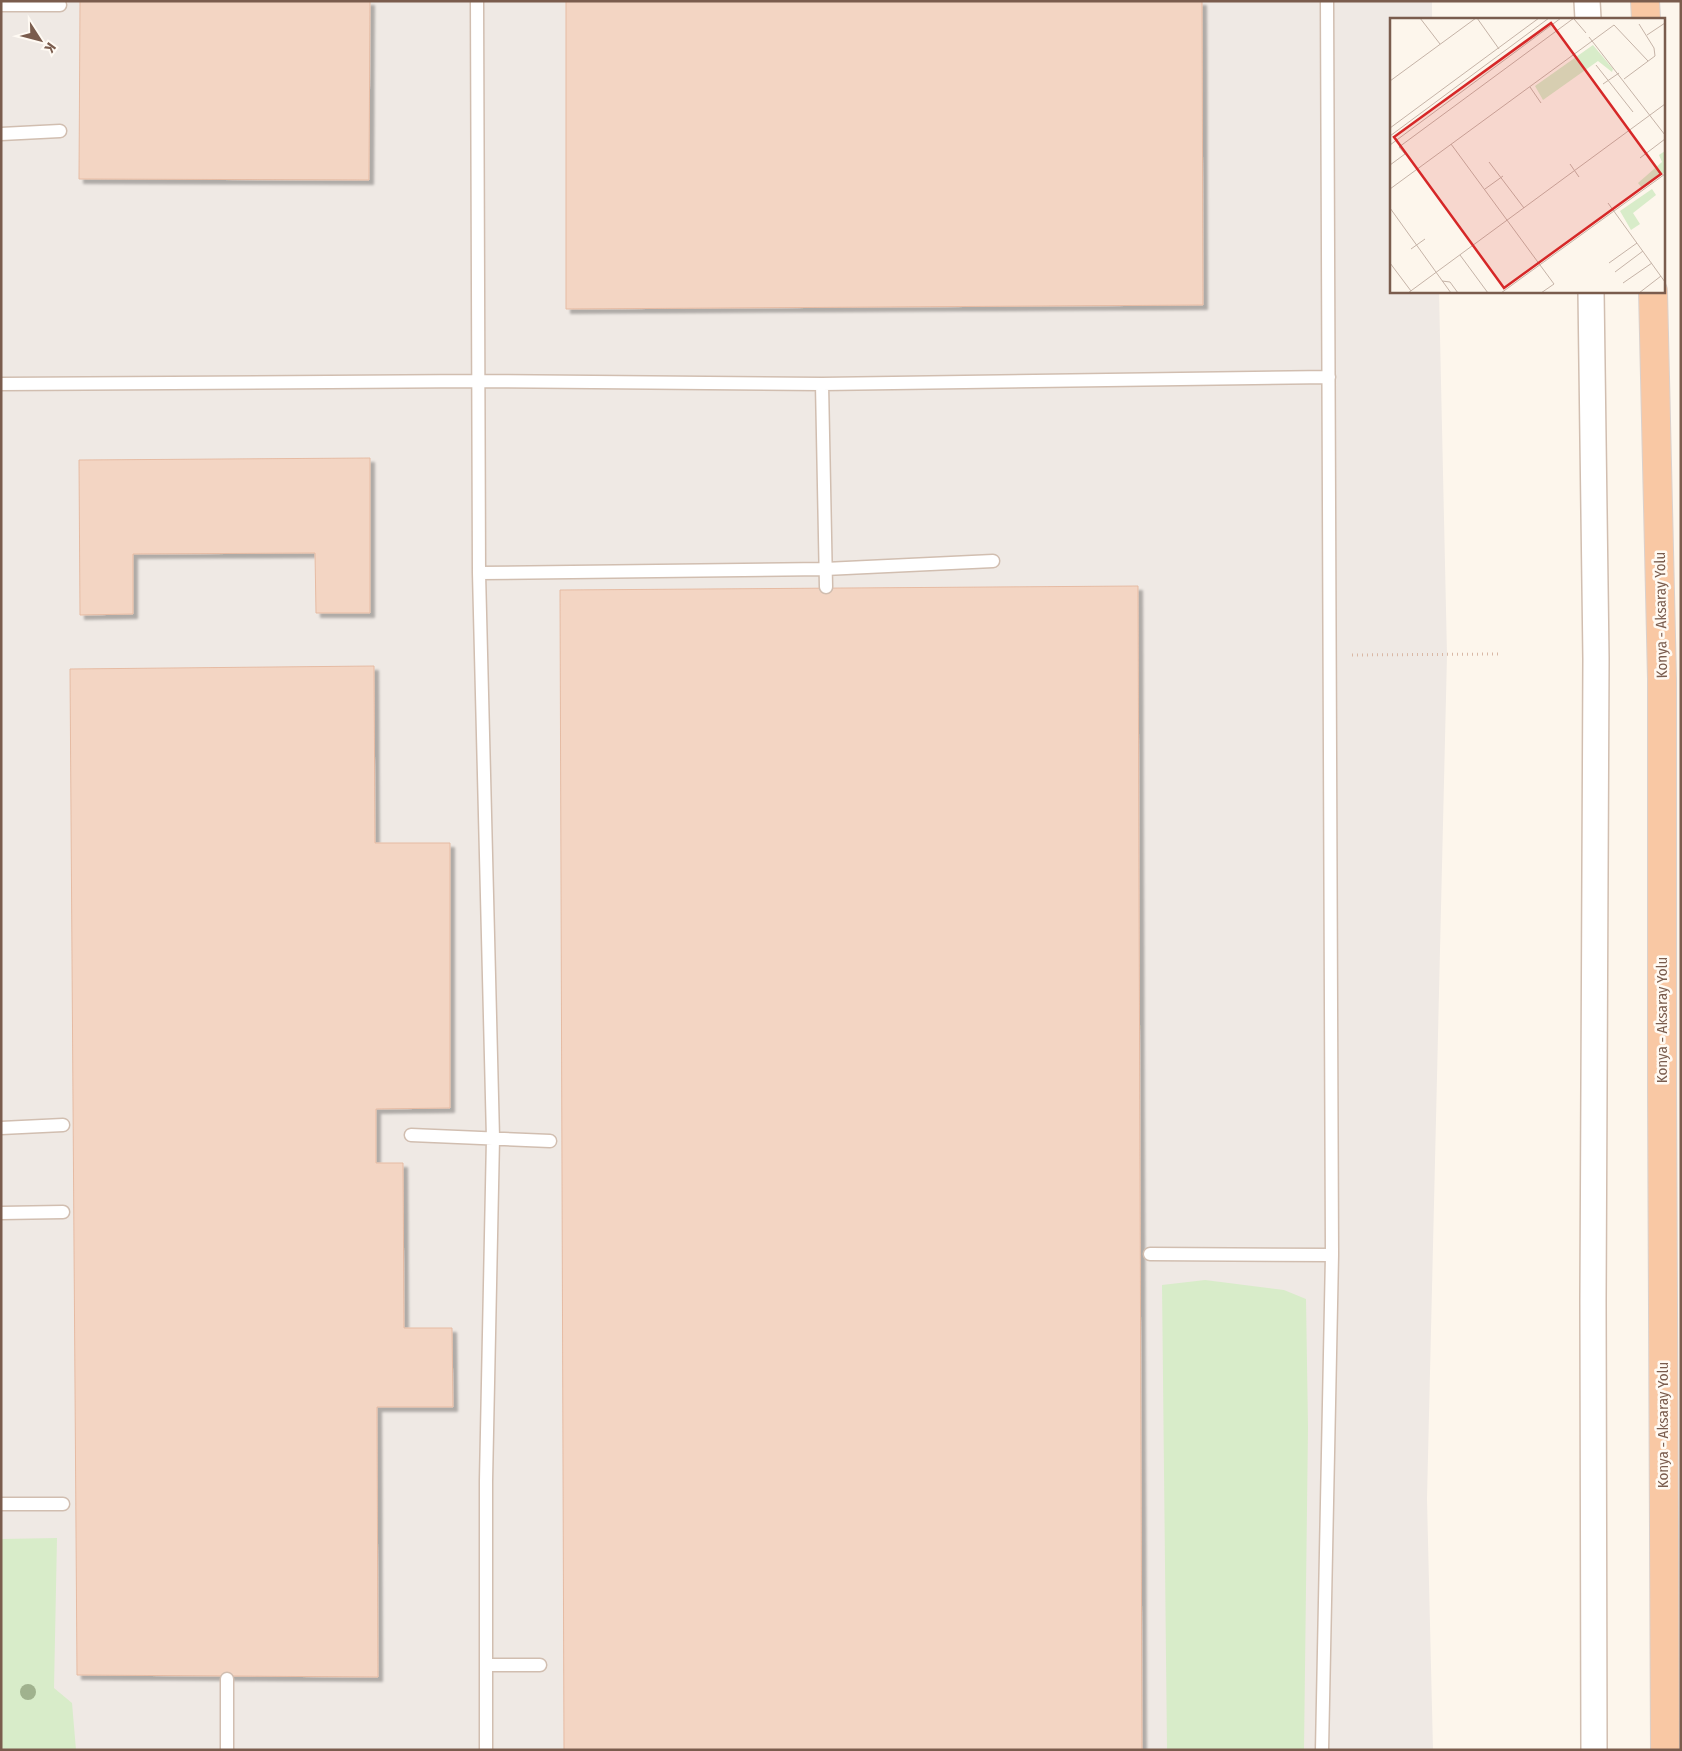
<svg xmlns="http://www.w3.org/2000/svg" width="1682" height="1751" font-family="'Fira Sans Condensed',sans-serif">
  <style>
    .industrial { fill: #efe9e4 }
    .green { fill: #d8ecc9 }
    .building { fill: #f3d5c3; stroke: #e6bba3; filter: url(#shadow) }
    .lines { fill: none; stroke-linecap: round; stroke-linejoin: round }
    .service-casing { stroke: #d1beb0; stroke-width: 15 }
    .minor-casing { stroke: #d1beb0; stroke-width: 28 }
    .trunk-casing { stroke: #dad1cd; stroke-width: 30 }
    .path { stroke: #d9b8a5; stroke-width: 3; stroke-dasharray: 1 4; stroke-linecap: butt }
    .service { stroke: #fff; stroke-width: 12 }
    .minor { stroke: #fff; stroke-width: 25 }
    .trunk { stroke: #f9c8a4; stroke-width: 28 }
    .tree { fill: #a0b28e }
    .labels { text-anchor: middle; dominant-baseline: central; stroke-width: 5; stroke-linejoin: round; paint-order: stroke }
    .street-label { font-size: 15px; fill: #7a5c4d; stroke: #fffaf3 }
    .inset-road { fill: none; stroke: #c5b3a7; stroke-width: 1 }
    .view { fill: #d62828; fill-opacity: 0.15; stroke: #d62828; stroke-width: 2.5 }
    .inset-edge { fill: none; stroke: #7a5c4d; stroke-width: 2.5 }
  </style>
  <defs>
    <filter id="shadow"><feDropShadow dx="4.5" dy="4.5" stdDeviation="1" flood-color="#0004"/></filter>
  </defs>
  <rect width="100%" height="100%" fill="#fdf6ec"/>
  <path class="industrial" d="M1 1H1432V19H1391V291H1439L1447 655 1427 1499 1433 1750H1Z"/>
  <path class="green" d="M1205 1280 1284 1290 1306 1299 1308 1428 1304 1750H1167L1162 1285Z
    M57 1538 54 1688 72 1703 76 1750H1V1539Z"/>
  <path class="building" d="M80 1H370L369 180 79 179Z
    M566 1H1202L1203 305 566 309Z
    M370 458V613H316L315 553 133 554V614L80 615 79 460Z
    M1138 586 1142 1750H564L560 590Z
    M374 666 375 843H450V1108L376 1109V1163H403L404 1328H452L453 1407H377L378 1677 77 1675 70 669Z"/>
  <g class="lines">
    <g class="service-casing">
      <path id="service" d="M477 1 479 573 493 1138 486 1481V1750
        M1 5H60
        M1 134 60 131
        M1 384 478 381 822 384 1329 377
        M822 384 826 587
        M479 573 825 569 993 561
        M1 1128 63 1125
        M411 1135 550 1141
        M1 1213 63 1212
        M1150 1254 1332 1255
        M1 1504H63
        M486 1665H540
        M227 1679V1750
        M1322 1750 1332 1255 1327 1"/>
    </g>
    <g class="minor-casing">
      <path id="minor" d="M1587 1 1588 19
        M1591 291 1596 659 1593 1300 1594 1750"/>
    </g>
    <g class="trunk-casing">
      <path id="trunk" d="M1645 1 1646 19
        M1653 291 1662 679V1088L1665 1750"/>
    </g>
    <path class="path" d="M1352 655 1499 654"/>
    <use href="#service" class="service"/>
    <use href="#minor" class="minor"/>
    <use href="#trunk" class="trunk"/>
  </g>
  <circle class="tree" cx="28" cy="1692" r="8"/>
  <g class="labels">
    <g class="street-label">
      <text transform="translate(1661 615) rotate(-91)">Konya - Aksaray Yolu</text>
      <text transform="translate(1662 1020) rotate(-90)">Konya - Aksaray Yolu</text>
      <text transform="translate(1663 1425) rotate(-90)">Konya - Aksaray Yolu</text>
    </g>
  </g>
  <g transform="translate(1390 18)">
    <rect width="275" height="275" fill="#fdf6ec"/>
    <path d="M203 27 223 51 222 54 208 43 153 82 145 68ZM275 133V154L252 170 248 165 272 144 269 137ZM262 171 266 177 243 195 250 206 241 212 230 193Z" fill="#d8ecc9"/>
    <path class="inset-road" d="M30 0 50 26M87 0 109 31M184 1 196 15M257 17 275 5M199 19 275 117M206 47 243 94M234 61 265 38 264 30 249 6M0 63 86 0M213 66 229 55M140 69 151 85M0 110 149 0M0 118 159 0M61 126 164 266 151 275M0 127 171 0M250 140 275 121M99 144 134 190M180 146 189 159M0 147 15 136 9 129 184 0M0 171 224 7 258 43M95 171 113 158M218 185 275 264M0 190 61 275M21 231 35 221M70 237 98 275M0 245 21 273M219 245 247 225M225 254 253 233M52 263 60 264 68 275M233 265 262 245M18 275 275 86M111 275 275 156M249 275 271 258"/>
    <path class="view" d="M161 5 271 156 114 270 4 119Z"/>
    <rect width="275" height="275" class="inset-edge"/>
  </g>
  <rect width="1682" height="1751" fill="none" stroke="#7a5c4d" stroke-width="5"/>
  <g transform="translate(40 40) rotate(126)" stroke="#fffaf3" stroke-width="4" paint-order="stroke">
  <path d="M0-4L9 19L0 12L-9 19Z" fill="#7a5c4d"/>
  <text y="-8" font-size="14" font-weight="bold" text-anchor="middle" fill="#7a5c4d">K</text>
  </g>
</svg>
